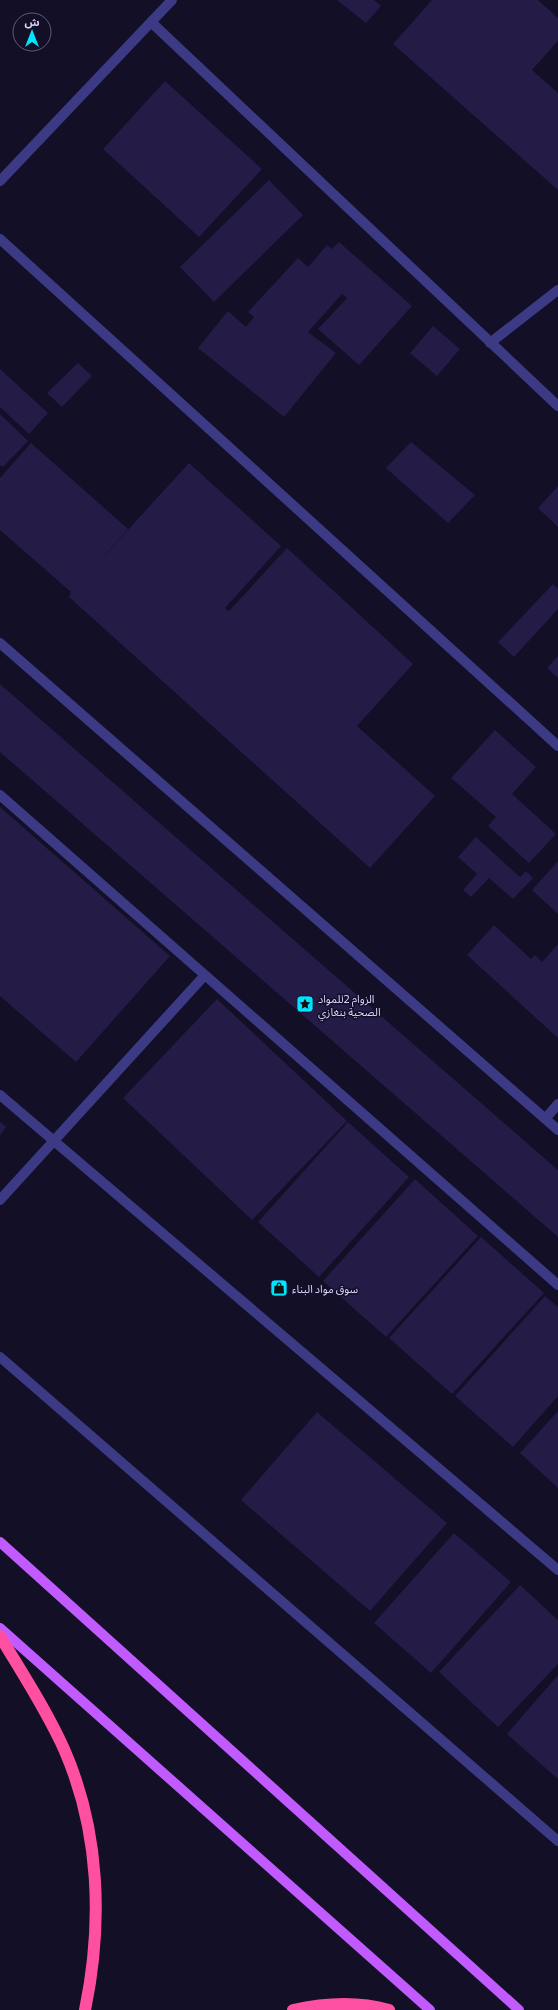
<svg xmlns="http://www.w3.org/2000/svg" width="558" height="2010" font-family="Commissioner,'Noto Sans Arabic',sans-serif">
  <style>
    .building { fill: #241b47 }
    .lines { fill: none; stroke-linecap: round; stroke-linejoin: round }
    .minor { stroke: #3d3a85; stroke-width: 10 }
    .major { stroke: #c25bff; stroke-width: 10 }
    .highway { stroke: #ff4fa3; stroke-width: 12 }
    .labels { text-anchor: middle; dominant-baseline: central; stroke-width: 3; stroke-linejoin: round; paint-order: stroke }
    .poi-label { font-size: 11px; fill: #d9d4ff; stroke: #130f26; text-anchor: start }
  </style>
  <rect width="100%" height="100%" fill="#130f26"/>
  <path class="building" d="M337 0H374L381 6 366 23Z
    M432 0H538L558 18V41L532 70 558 93V190L393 44Z
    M165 81 262 169 199 237 103 149Z
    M269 180 303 215 214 302 180 267Z
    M339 242 412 306 359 365 318 329 347 298 342 294 308 332 336 353 284 417 198 348 228 311 246 327 254 317 248 312 298 258 308 267 327 245 332 249Z
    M433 326 460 349 437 376 410 353Z
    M78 363 92 376 62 407 47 393Z
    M0 369 48 413 29 434 0 407Z
    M0 414 28 441 3 467 0 465Z
    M411 442 475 495 448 523 386 468Z
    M31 443 128 529 93 568 189 463 281 546 225 608 229 611 287 548 413 664 357 726 435 796 370 868 69 597 71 592 0 530V478Z
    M558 486V527L538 508Z
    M553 584 558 589V609L514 657 498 642Z
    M558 656V678L547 668Z
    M0 684 558 1170V1237L0 752Z
    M495 730 536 767 512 794 556 834 529 863 488 826 496 817 451 778Z
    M0 807 170 956 76 1062 0 996Z
    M476 837 520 877 526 871 533 878 513 899 489 878 471 897 463 890 477 874 458 857Z
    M558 861V914L532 890Z
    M494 925 531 959 535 955 542 962 558 944V1038L467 955Z
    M217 999 347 1121 252 1220 123 1098Z
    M0 1122 6 1127 0 1135Z
    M348 1122 409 1177 319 1277 258 1222Z
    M415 1179 478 1236 386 1337 323 1281Z
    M481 1237 544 1293 452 1394 389 1338Z
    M545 1296 558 1307V1396L513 1447 455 1396Z
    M558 1411V1488L520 1453Z
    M317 1412 447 1523 370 1611 241 1500Z
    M454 1533 511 1582 431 1673 374 1623Z
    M520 1585 558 1620V1664L498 1727 439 1672Z
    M558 1675V1779L507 1734Z"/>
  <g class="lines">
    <path class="minor" d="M151 22 558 406
      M0 181 172 0
      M0 239 558 746
      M490 343 558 290
      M0 643 558 1130
      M0 795 558 1285
      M0 1095 558 1570
      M545 1119 558 1104
      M0 1200 205 975
      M0 1357 558 1841"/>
    <path class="major" d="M0 1542 519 2010
      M0 1628 430 2010"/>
    <path class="highway" d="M0 1636C22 1673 46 1709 64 1749 100 1831 103 1923 85 2010
      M293 2010C324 2003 358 2001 389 2010"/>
  </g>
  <defs>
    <g id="sight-square" transform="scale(0.9)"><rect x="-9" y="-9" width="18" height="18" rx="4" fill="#00e5ff" stroke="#130f26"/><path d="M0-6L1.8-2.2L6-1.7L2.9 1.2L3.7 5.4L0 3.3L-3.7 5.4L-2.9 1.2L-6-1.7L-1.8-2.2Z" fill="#111"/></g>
    <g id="shop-square" transform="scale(0.9)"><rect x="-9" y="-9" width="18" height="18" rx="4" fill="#00e5ff" stroke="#130f26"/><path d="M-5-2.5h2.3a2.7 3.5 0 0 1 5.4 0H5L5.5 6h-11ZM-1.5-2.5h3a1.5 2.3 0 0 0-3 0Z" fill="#111"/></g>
  </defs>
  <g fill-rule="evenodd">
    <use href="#sight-square" x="305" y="1004"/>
    <use href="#shop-square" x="279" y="1288"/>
  </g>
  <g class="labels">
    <g class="poi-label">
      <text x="318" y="998">الزوام 2للمواد<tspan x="318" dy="13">الصحية بنغازي</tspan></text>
      <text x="292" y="1288">سوق مواد البناء</text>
    </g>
  </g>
  <g transform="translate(32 32)"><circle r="19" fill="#130f26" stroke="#625e7d"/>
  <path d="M0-3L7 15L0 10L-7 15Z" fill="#00e5ff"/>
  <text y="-6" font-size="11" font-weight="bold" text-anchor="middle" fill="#d9d4ff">ش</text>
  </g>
</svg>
